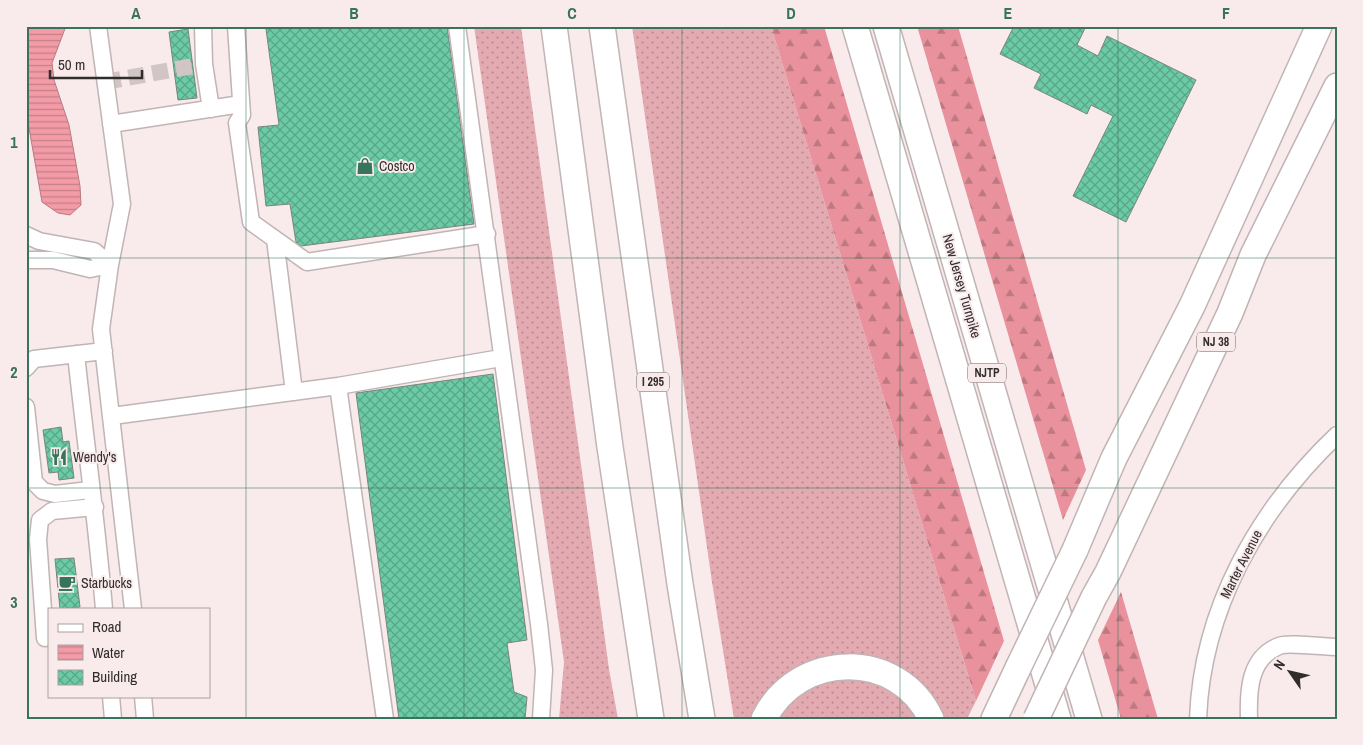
<svg xmlns="http://www.w3.org/2000/svg" width="1363" height="745" font-family="'Archivo Narrow',sans-serif">
  <style>
    .grass { fill: url(#grass-dots) }
    .forest { fill: url(#forest-firs) }
    .water { fill: url(#water-rules); stroke: #b97a82 }
    .building { fill: url(#building-cross-hatch); stroke: #79847f }
    .lines { fill: none; stroke-linecap: round; stroke-linejoin: round }
    .minor-tunnel { stroke: #d1c5c6; stroke-width: 16; stroke-dasharray: 16 8; stroke-linecap: butt }
    .minor-casing { stroke: #c1b4b5; stroke-width: 19 }
    .highway-casing { stroke: #c1b4b5; stroke-width: 28 }
    .minor { stroke: #fff; stroke-width: 16 }
    .highway { stroke: #fff; stroke-width: 25 }
    .highway-bridge-casing { stroke: #c1b4b5; stroke-width: 28; stroke-linecap: butt }
    .highway-bridge { stroke: #fff; stroke-width: 25 }
    .grid { fill: none; stroke: #38735d; stroke-width: 1; stroke-opacity: 0.55 }
    .labels { text-anchor: middle; dominant-baseline: central; stroke-width: 4; stroke-linejoin: round; paint-order: stroke }
    .shield { fill: #f9ebec; stroke: #6e6666; stroke-width: 1 }
    .shield-label { font-size: 12px; font-weight: bold; fill: #322d2d }
    .poi-label { font-size: 14px; fill: #322d2d; stroke: #f9ebec; text-anchor: start }
    .street-label { font-size: 14px; fill: #322d2d; stroke: #f9ebec }
    .neatline { fill: none; stroke: #38735d; stroke-width: 2 }
    .grid-label { font-size: 16px; text-anchor: middle; font-weight: bold; fill: #38735d }
  </style>
  <defs>
    <pattern id="grass-dots" width="8" height="8" patternUnits="userSpaceOnUse" patternTransform="scale(1.25)"><rect width="8" height="8" fill="#e4aab1"/><path d="M2 2h.1M6 6h.1" fill="none" stroke="#b98b90" stroke-width="1.8" stroke-linecap="round"/></pattern>
    <pattern id="forest-firs" width="22" height="20" patternUnits="userSpaceOnUse" patternTransform="scale(1.25)"><rect width="22" height="20" fill="#e9929d"/><path d="M5 1l3.5 6h-7zM16 11l3.5 6h-7z" fill="#bd7880"/></pattern>
    <pattern id="water-rules" width="6" height="5" patternUnits="userSpaceOnUse" patternTransform="scale(1.25)"><rect width="6" height="5" fill="#f39ba7"/><path d="M0 2.5h6" fill="none" stroke="#c57f88"/></pattern>
    <pattern id="building-cross-hatch" width="8" height="8" patternUnits="userSpaceOnUse" patternTransform="scale(1.25)"><rect width="8" height="8" fill="#6bcba7"/><path d="M0 0l8 8M0 8l8-8" fill="none" stroke="#59a588"/></pattern>
  </defs>
  <rect width="100%" height="100%" fill="#f9ebec"/>
  <path class="grass" d="M474 26H521L609 669 618 719H559L564 662Z
    M632 26H771L976 701 967 719H734L712 582Z"/>
  <path class="forest" d="M771 26H824L1004 641 976 701Z
    M917 26H958L1086 470 1063 520Z
    M1121 592 1158 719H1121L1098 640Z"/>
  <path class="water" d="M26 26H66L52 63 54 80 69 125 80 186 81 205 70 215 58 213 42 202 26 111Z"/>
  <path class="building" d="M286 26H447L474 224 301 246 296 242 290 204 266 206 258 127 279 125 266 29Z
    M1014 26H1086L1077 45 1098 56 1107 36 1196 80 1126 222 1073 196 1113 116 1091 105 1087 114 1034 88 1041 74 1000 54Z
    M188 29 197 98 178 100 169 32Z
    M493 374 527 640 507 643 514 692 527 697 525 719H399L356 393Z
    M61 427 63 442 69 441 74 478 59 480 58 472 49 473 43 430Z
    M74 558 80 607 60 609 55 559Z"/>
  <g class="lines">
    <path class="minor-tunnel" d="M105 82 204 64"/>
    <g class="minor-casing">
      <path id="minor" d="M98 26 122 204 110 265 101 329 133 609
        M203 26 204 64 211 109
        M236 26 242 115 237 123 251 222 307 262 487 234
        M457 26 539 624 544 670 541 719
        M111 124 241 104
        M26 235 39 241 94 251 110 265 90 269 53 260H26
        M275 239 294 392
        M76 354C85 439 97 524 104 609
        M26 368 34 359 104 351
        M338 386 385 719
        M26 407 34 482 43 491 55 494 90 490
        M112 416 338 386 501 358
        M45 638 38 539 40 520 52 511 95 507
        M111 696 113 719
        M143 696 145 719
        M1198 719C1202 609 1258 510 1337 435
        M1249 719C1248 691 1249 658 1279 646 1287 642 1326 647 1337 647"/>
    </g>
    <g class="highway-casing">
      <path id="highway" d="M554 26 610 447 651 719
        M602 26 680 584 702 719
        M855 26 1058 719
        M886 26 1089 719
        M1075 550 1114 458 1192 306 1319 26
        M1094 597 1108 572 1230 313 1253 255 1337 86
        M764 719C798 650 899 649 931 719
        M994 719 1018 668"/>
    </g>
    <use href="#minor" class="minor"/>
    <use href="#highway" class="highway"/>
    <g class="highway-bridge-casing">
      <path id="highway-bridge" d="M1018 668 1075 550
        M1036 719 1094 597"/>
    </g>
    <use href="#highway-bridge" class="highway-bridge"/>
  </g>
  <path class="grid" d="M246 26V719M464 26V719M682 26V719M900 26V719M1118 26V719M26 258H1337M26 488H1337"/>
  <defs>
    <g id="shop-bare" transform="scale(1.35)"><path d="M-5-2.5h2.3a2.7 3.5 0 0 1 5.4 0H5L5.5 6h-11ZM-1.5-2.5h3a1.5 2.3 0 0 0-3 0Z" fill="#38735d" stroke="#f9ebec" stroke-width="2.5" paint-order="stroke"/></g>
    <g id="restaurant-bare" transform="scale(1.35)"><path d="M-5-6h1v4h1v-4h1v4h1v-4h1v5L-1.5 .5V6h-2V.5L-5-1ZM5-6V6H3V1.5H1.5Q1.5-4 5-6Z" fill="#38735d" stroke="#f9ebec" stroke-width="2.5" paint-order="stroke"/></g>
    <g id="cafe-bare" transform="scale(1.35)"><path d="M-5.5-4.5H6V0H3Q3 3.5 0 3.5H-2.5Q-5.5 3.5-5.5 0ZM3-3.2v2h1.7v-2ZM-6 4.5H4V6H-6Z" fill="#38735d" stroke="#f9ebec" stroke-width="2.5" paint-order="stroke"/></g>
  </defs>
  <g fill-rule="evenodd">
    <use href="#shop-bare" x="365" y="166"/>
    <use href="#restaurant-bare" x="59" y="457"/>
    <use href="#cafe-bare" x="67" y="583"/>
  </g>
  <g class="labels">
    <g class="shield">
      <rect x="1197" y="332.5" width="38" height="19" rx="4"/>
      <rect x="968" y="363.5" width="38" height="19" rx="4"/>
      <rect x="637" y="372.5" width="32" height="19" rx="4"/>
    </g>
    <g class="shield-label">
      <text x="1216" y="342">NJ 38</text>
      <text x="987" y="373">NJTP</text>
      <text x="653" y="382">I 295</text>
    </g>
    <g class="poi-label">
      <text x="379" y="166">Costco</text>
      <text x="73" y="457">Wendy's</text>
      <text x="81" y="583">Starbucks</text>
    </g>
    <g class="street-label">
      <text transform="translate(962 286) rotate(74)">New Jersey Turnpike</text>
      <text transform="translate(1241 564) rotate(-63)">Marter Avenue</text>
    </g>
  </g>
  <rect width="1363" height="745" fill="none" stroke="#f9ebec" stroke-width="55"/>
  <rect x="48" y="608" width="162" height="90" fill="#f9ebec" stroke="#a99fa0"/>
  <rect x="58" y="624" width="25" height="8" fill="#ffffff" stroke="#a99fa0"/>
  <text x="92" y="632" font-size="15" fill="#322d2d">Road</text>
  <rect x="58" y="645" width="25" height="15" fill="url(#water-rules)" stroke="#a99fa0"/>
  <text x="92" y="658" font-size="15" fill="#322d2d">Water</text>
  <rect x="58" y="670" width="25" height="15" fill="url(#building-cross-hatch)" stroke="#a99fa0"/>
  <text x="92" y="682" font-size="15" fill="#322d2d">Building</text>
  <g transform="translate(1290 672) rotate(304)" stroke="#f9ebec" stroke-width="4" paint-order="stroke">
  <path d="M0-4L9 19L0 12L-9 19Z" fill="#322d2d"/>
  <text y="-8" font-size="14" font-weight="bold" text-anchor="middle" fill="#322d2d">N</text>
  </g>
  <path d="M50 70v8h92v-8" fill="none" stroke="#322d2d" stroke-width="2.5"/>
  <text x="58" y="70" font-size="15" fill="#322d2d" stroke="#f9ebec" stroke-width="4" paint-order="stroke">50 m</text>
  <rect x="28" y="28" width="1308" height="690" class="neatline"/>
  <g class="grid-label">
    <text x="136" y="19">A</text>
    <text x="354" y="19">B</text>
    <text x="572" y="19">C</text>
    <text x="791" y="19">D</text>
    <text x="1008" y="19">E</text>
    <text x="1226" y="19">F</text>
    <text x="14" y="148">1</text>
    <text x="14" y="378">2</text>
    <text x="14" y="608">3</text>
  </g>
</svg>
